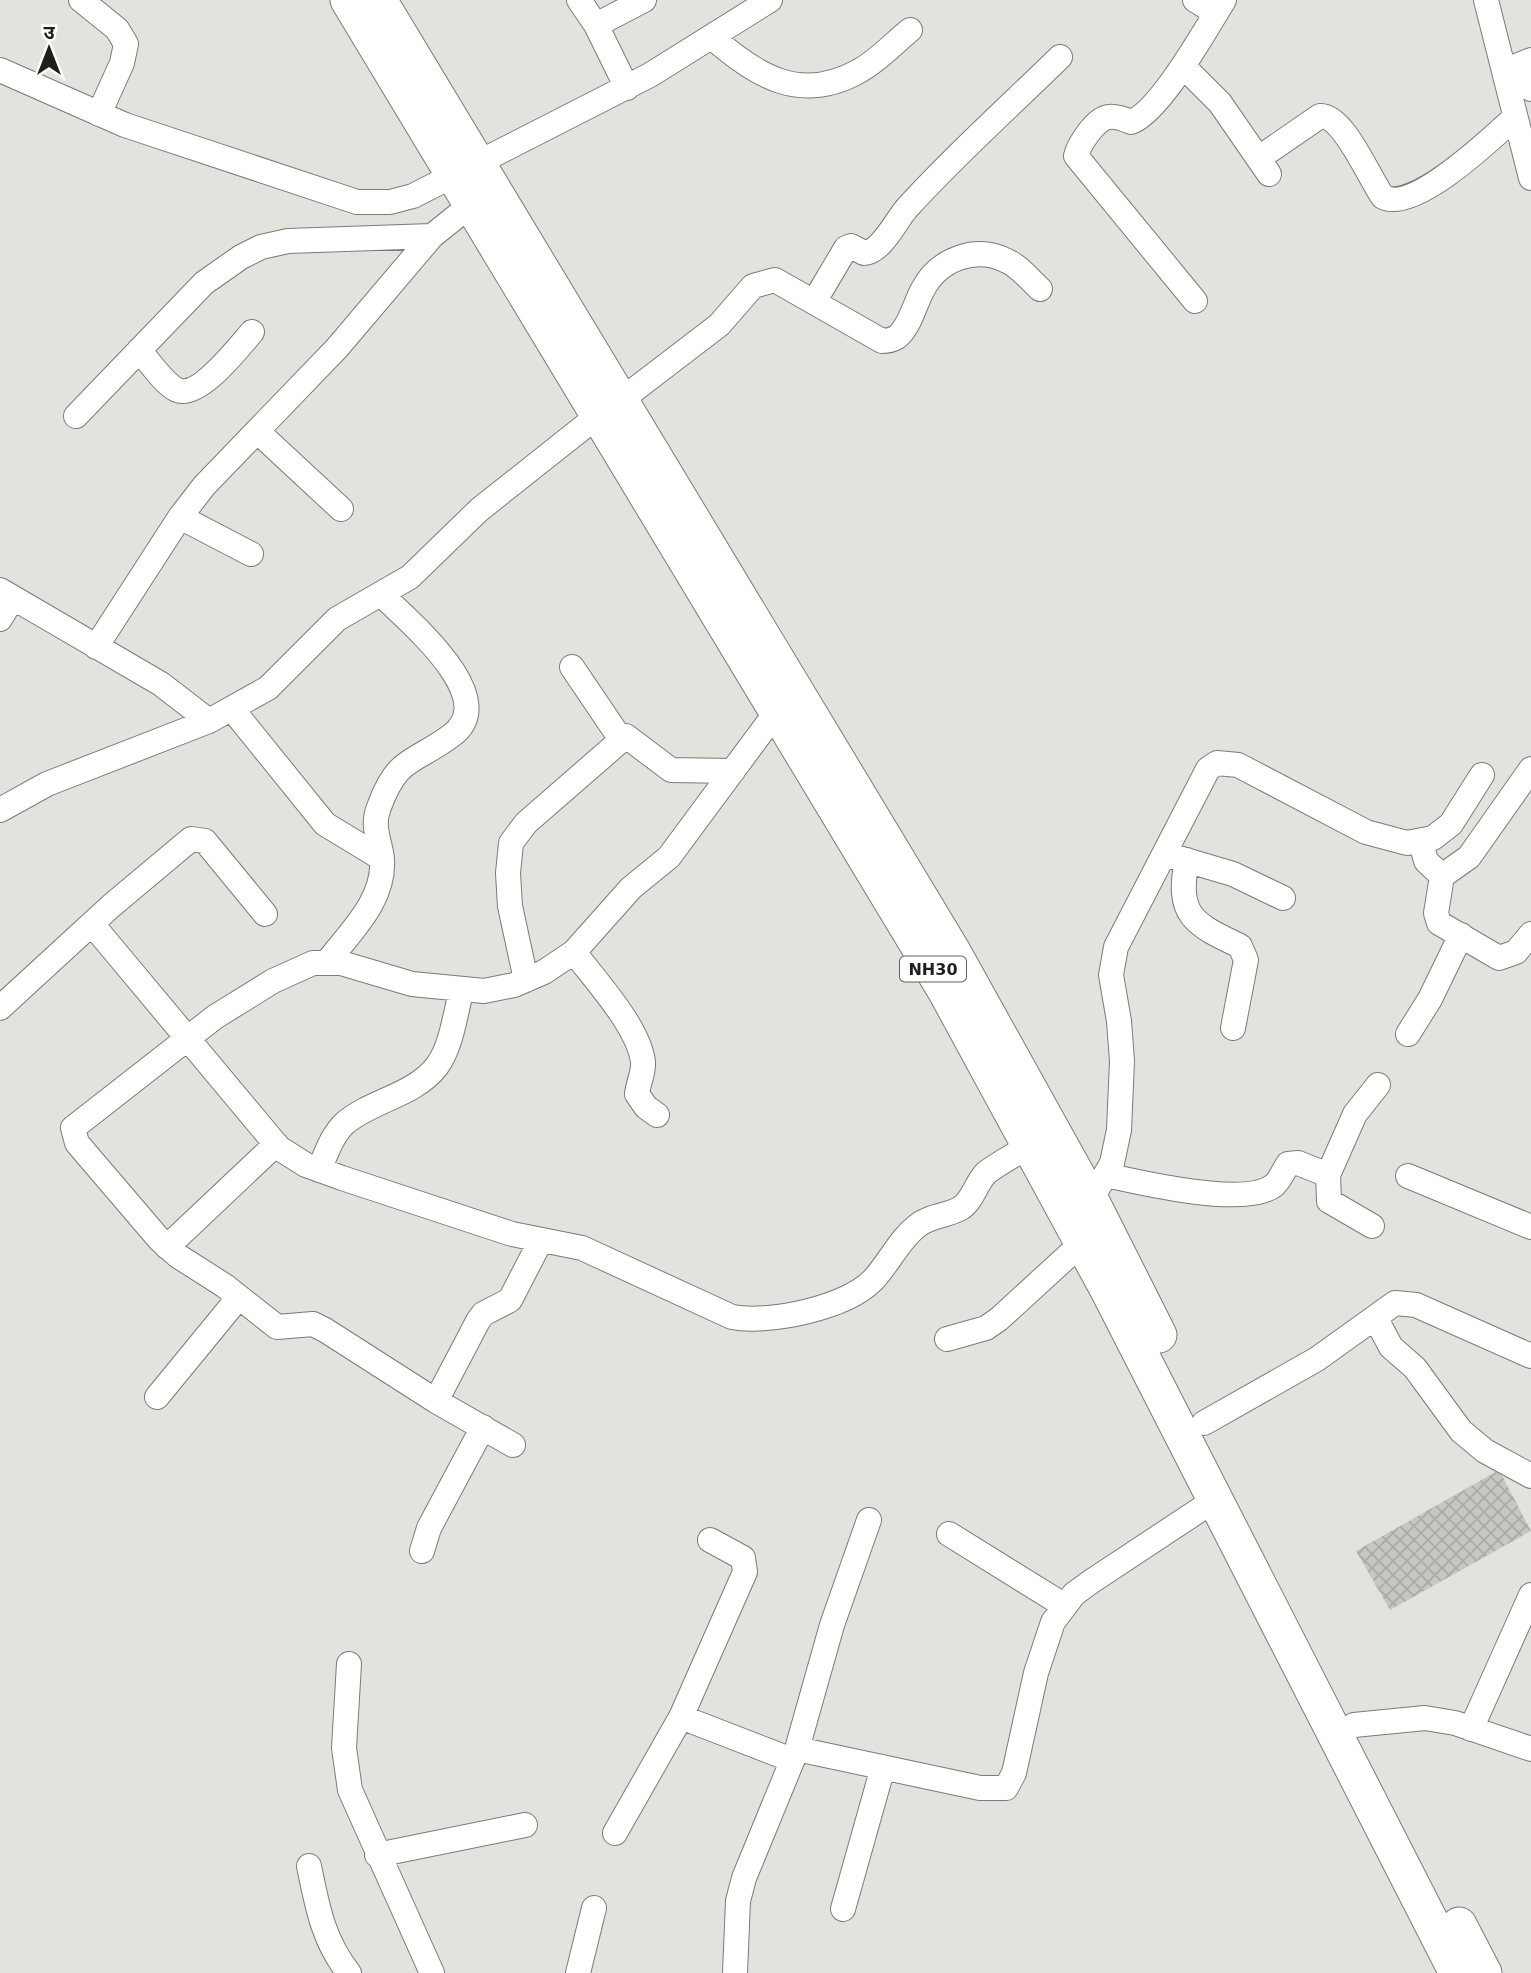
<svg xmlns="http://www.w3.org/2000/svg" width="1531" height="1973" font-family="'DejaVu Sans','Noto Sans Devanagari',sans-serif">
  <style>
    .building { fill: url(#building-cross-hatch) }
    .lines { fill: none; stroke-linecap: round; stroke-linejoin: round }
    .minor-casing { stroke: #797c77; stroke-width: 26 }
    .highway-casing { stroke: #797c77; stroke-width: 37 }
    .minor { stroke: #fff; stroke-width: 24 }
    .highway { stroke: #fff; stroke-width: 35 }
    .labels { text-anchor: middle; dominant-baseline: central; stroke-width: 5; stroke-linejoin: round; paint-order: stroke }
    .shield { fill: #fff; stroke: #626261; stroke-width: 2 }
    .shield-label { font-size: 16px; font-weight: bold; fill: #1e1f1d }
  </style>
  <defs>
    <pattern id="building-cross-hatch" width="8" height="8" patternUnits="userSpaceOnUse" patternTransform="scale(1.75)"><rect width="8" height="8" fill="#c5c8c2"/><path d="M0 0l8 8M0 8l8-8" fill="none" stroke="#a9aba6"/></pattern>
  </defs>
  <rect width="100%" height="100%" fill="#e1e3de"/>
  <path class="building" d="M1499 1470 1531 1531 1390 1610 1356 1551Z"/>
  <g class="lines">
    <g class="minor-casing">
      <path id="minor" d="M81 0 117 29 126 44 122 63 99 114
        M579 0 596 25 627 88
        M1195 0 1216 13
        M1486 0 1531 178
        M596 25 644 0
        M712 37C756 76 801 104 859 71 878 61 894 43 910 30
        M1525 64 1531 89
        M1183 66 1220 103 1269 174
        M0 70 125 125 357 202H390L413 196 650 75 770 0
        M1504 71 1531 60
        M1259 158 1320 116C1344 115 1369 178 1383 197 1414 213 1492 138 1514 118
        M1195 301 1076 156C1079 144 1096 118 1109 117 1116 116 1124 119 1131 122 1160 112 1207 27 1224 0
        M814 302 846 248 851 246 864 253C882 252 896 220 907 208 955 155 1009 107 1060 57
        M139 350C150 362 163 383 177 390 199 399 238 348 252 332
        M621 400 719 325 753 286 775 280 882 341C887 341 892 340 897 337 910 327 915 303 923 289 939 259 976 245 1007 261 1019 266 1030 280 1040 289
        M76 416 204 283 241 257 261 247 288 241 432 236
        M257 431 341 509
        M180 517 251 554
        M0 590 161 684 209 721
        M0 619 13 598
        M96 647 180 517 204 486 337 348 432 236 472 204
        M572 667 620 738
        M232 709 325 824 381 858
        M0 810 47 784 209 721 268 688 337 619 410 577 479 510 600 414
        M1421 842 1426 861 1442 876 1436 913 1439 923 1499 958 1516 952 1531 934
        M1172 856 1233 874 1283 898
        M1187 860C1176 915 1193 924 1240 946L1246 960 1233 1028
        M1442 876 1469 857 1531 769
        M92 924 279 1148 306 1165 342 1178 512 1234 582 1248 732 1317C769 1324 846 1308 873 1280 889 1263 899 1240 917 1226 930 1215 948 1216 961 1208 973 1200 976 1183 986 1173 1000 1162 1017 1154 1032 1144
        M574 952C595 980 639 1027 643 1062 644 1073 638 1083 637 1094L646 1107 657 1115
        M328 961C351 931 385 900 382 859 380 840 371 827 379 807 398 755 414 764 452 735 502 698 409 622 382 595
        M526 980 510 906 508 873 511 843 526 823 626 736 671 770 733 771
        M0 1008 111 906 191 839 205 841 265 914
        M1408 1034 1430 999 1461 935
        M319 1170C326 1154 332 1135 345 1123 372 1100 414 1096 437 1066 452 1046 455 1013 462 989
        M1106 1175C1141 1183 1244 1207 1273 1186 1280 1181 1283 1171 1288 1164L1298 1163 1328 1175 1329 1201 1372 1226
        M1328 1175 1355 1114 1378 1085
        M1408 1176 1531 1227
        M1091 1200 1112 1163 1119 1130 1122 1061 1119 1021 1111 975 1116 947 1208 769 1217 763 1238 765 1366 832 1407 843 1433 838 1451 824 1482 775
        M167 1247 276 1144
        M1376 1319 1391 1347 1415 1368 1461 1431 1485 1451 1531 1476
        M947 1339 986 1328 999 1319 1083 1242
        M157 1397 239 1297
        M436 1401 478 1321 483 1314 510 1300 540 1242
        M1204 1423 1317 1359 1395 1303 1416 1305 1531 1356
        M513 1445 436 1401 325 1330 313 1324 277 1327 225 1286 178 1256 159 1239 77 1143 73 1128 215 1017 273 981 313 963H341L412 984 484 991 514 985 544 972 574 952 631 888 669 857 777 711
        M949 1534 1065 1606
        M422 1551 429 1528 483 1427
        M349 1664 344 1748 350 1790 432 1973
        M681 1717 745 1572 743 1558 710 1540
        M1354 1725 1425 1718 1455 1723 1531 1749
        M1471 1729 1531 1595
        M797 1749 832 1625 869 1520
        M615 1833 681 1717 792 1760
        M377 1855 525 1825
        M309 1866C317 1905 323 1941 349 1973
        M843 1909 883 1767
        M578 1973 594 1908
        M735 1973 738 1901 744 1878 797 1749 980 1788H1006L1014 1773 1036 1673 1053 1622 1074 1594 1092 1581 1216 1499"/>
    </g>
    <g class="highway-casing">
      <path id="highway" d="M348 0 946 992 1109 1292 1457 1973
        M379 0 952 950 1091 1200 1159 1335
        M1459 1925 1484 1973"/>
    </g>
    <use href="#minor" class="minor"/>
    <use href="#highway" class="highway"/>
  </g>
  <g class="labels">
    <rect class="shield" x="900" y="956.5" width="66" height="25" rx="5"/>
    <g class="shield-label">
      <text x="933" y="969">NH30</text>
    </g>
  </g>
  <g transform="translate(49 49)" stroke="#ffffff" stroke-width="5" paint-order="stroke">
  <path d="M0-5L12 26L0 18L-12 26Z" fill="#1e1f1d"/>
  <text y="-10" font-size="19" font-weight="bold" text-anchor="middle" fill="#1e1f1d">उ</text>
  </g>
</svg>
